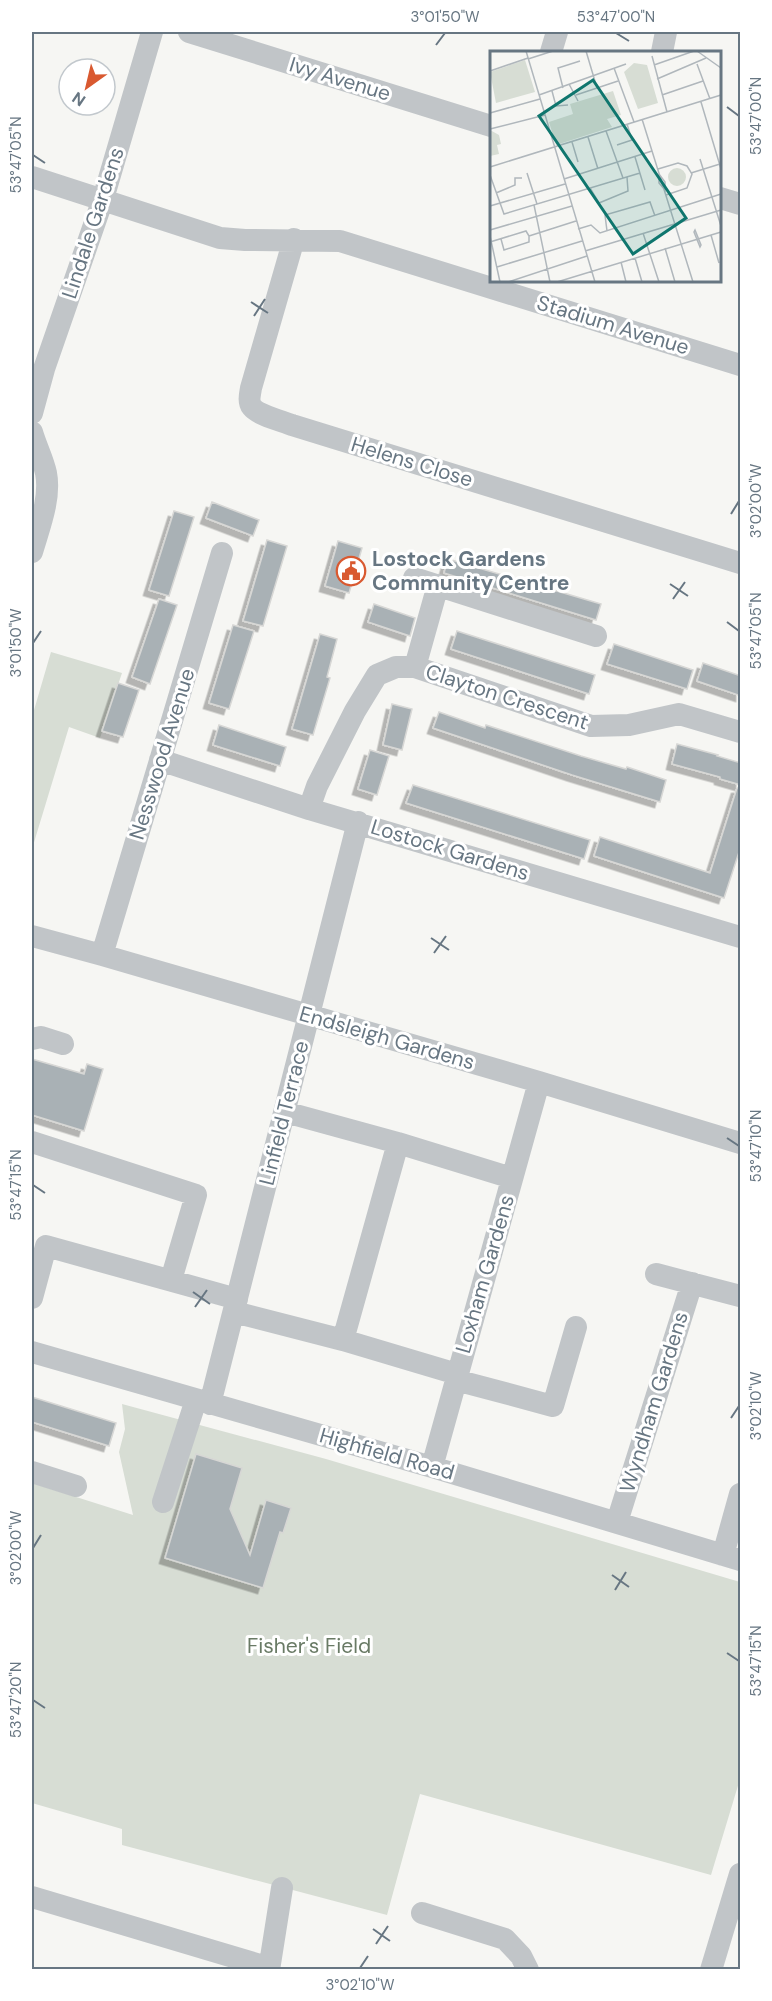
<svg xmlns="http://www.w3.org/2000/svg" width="772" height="2001" font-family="'DM Sans',sans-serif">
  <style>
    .green { fill: #d7ddd4 }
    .building { fill: #a9b1b5; stroke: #d7d7d5; stroke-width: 1.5; filter: url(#shadow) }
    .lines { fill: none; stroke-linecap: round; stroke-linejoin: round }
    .minor { stroke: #c1c5c8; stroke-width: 22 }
    .ticks { fill: none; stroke: #677682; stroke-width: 2 }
    .labels { text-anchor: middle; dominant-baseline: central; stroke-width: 6; stroke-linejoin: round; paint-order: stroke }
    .street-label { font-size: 21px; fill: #677682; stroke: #fff }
    .poi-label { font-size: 21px; font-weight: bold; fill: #677682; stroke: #fff; text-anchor: start }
    .park-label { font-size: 21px; fill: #697a65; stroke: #fff }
    .inset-road { fill: none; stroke: #b0b7bc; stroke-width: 1.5 }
    .view { fill: #0f766e; fill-opacity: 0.15; stroke: #0f766e; stroke-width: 3 }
    .inset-edge { fill: none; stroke: #677682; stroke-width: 3 }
    .neatline { fill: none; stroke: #677682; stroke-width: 2 }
    .ticks-label { font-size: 15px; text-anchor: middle; fill: #677682 }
  </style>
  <defs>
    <filter id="shadow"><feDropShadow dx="-5.5" dy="5.5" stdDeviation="0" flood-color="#0004"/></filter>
  </defs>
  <rect width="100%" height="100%" fill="#f6f6f3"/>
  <path class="green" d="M51 652 122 673 100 738 69 727 32 849V717Z
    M122 1404 326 1459 740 1582V1779L711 1875 420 1794 387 1915 122 1845V1829L32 1803V1483L133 1515 119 1452 125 1429Z"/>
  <path class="building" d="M212 502 259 520 253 536 206 518Z
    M174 511 194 517 169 596 149 590Z
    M267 540 287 546 263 626 243 621Z
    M338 541 362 548 349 593 325 586Z
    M448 559 601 604 596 620 444 573Z
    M159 599 177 605 150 684 132 677Z
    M374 604 415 618 410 636 368 622Z
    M233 625 254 631 229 709 209 703Z
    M457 631 595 675 589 694 451 649Z
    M320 634 337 639 327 677 330 678 313 735 292 729Z
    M614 644 693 670 687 689 607 664Z
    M703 663 741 676V696L697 681Z
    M118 683 139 690 123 737 102 731Z
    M392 704 412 709 402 750 383 745Z
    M439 712 485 728 486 725 581 756 626 769 627 767 666 780 660 802 572 775 433 728Z
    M219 725 286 747 280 766 213 745Z
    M677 744 718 755 717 756 741 763V785L720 779V777L672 764Z
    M370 750 389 756 377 795 358 789Z
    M413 785 590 840 584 859 406 803Z
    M737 788H741V846L724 898 594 856 600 837 710 873Z
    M32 1059 84 1074 87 1064 103 1069 84 1131 32 1115Z
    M32 1397 116 1423 109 1446 32 1422Z
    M196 1454 242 1468 230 1509 250 1555 266 1500 291 1508 283 1533 280 1532 263 1588 165 1558Z"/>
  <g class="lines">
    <path class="minor" d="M189 32 491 126
      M551 52 557 32
      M662 52 666 32
      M32 177 220 238 245 240 340 241 740 365
      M720 198 740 204
      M294 239 251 388C250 394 248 402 252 407 258 415 282 421 292 425L740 563
      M32 413 44 369 103 199 152 32
      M32 432C36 446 43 459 46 473 51 498 39 528 32 552
      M414 578 596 636
      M415 667 438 585
      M160 760 309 809 740 937
      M309 809 317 786 355 711 377 675 396 667H415L591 726 629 725 679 714 740 732
      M32 936 102 955 539 1082 740 1143
      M102 955 222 553
      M32 1039 41 1037 63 1044
      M285 1112 398 1143 512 1178
      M32 1142 196 1195 171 1280
      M656 1274 740 1296
      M32 1298 46 1246 237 1299
      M234 1312 343 1340 398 1143
      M343 1340 457 1374
      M32 1352 432 1467 740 1560
      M456 1380 553 1406 576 1327
      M210 1404 358 822
      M432 1467 539 1082
      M32 1472 76 1486
      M163 1502 196 1400
      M617 1522 692 1283
      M723 1555 740 1494
      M32 1897 270 1968
      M422 1913 505 1939 521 1956 528 1970
      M269 1970 282 1888
      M711 1970 740 1874"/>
  </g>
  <path class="ticks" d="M616 33 629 41M436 45 445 33M727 107 739 116M33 155 45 163M251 302 268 313M254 316 265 299M731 514 739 501M670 584 688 596M673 599 685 582M727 622 739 631M33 643 41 631M431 938 449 950M434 953 446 936M727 1138 739 1146M33 1185 45 1193M193 1292 210 1304M195 1307 207 1290M731 1418 739 1406M33 1548 41 1535M612 1575 629 1587M615 1590 626 1572M727 1653 739 1661M33 1700 45 1708M373 1929 390 1941M376 1944 388 1926M360 1968 368 1956"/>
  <defs>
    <g id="civic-ring" transform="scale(1.5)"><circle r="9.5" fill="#fff" stroke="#d95930" stroke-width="1.5"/><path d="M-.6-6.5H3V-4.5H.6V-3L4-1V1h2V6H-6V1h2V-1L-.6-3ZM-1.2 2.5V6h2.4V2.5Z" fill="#d95930"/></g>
  </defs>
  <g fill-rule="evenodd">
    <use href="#civic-ring" x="351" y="571"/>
  </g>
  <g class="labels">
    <g class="street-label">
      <text transform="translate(340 79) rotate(17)">Ivy Avenue</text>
      <text transform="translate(93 223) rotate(-72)">Lindale Gardens</text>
      <text transform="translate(613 325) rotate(17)">Stadium Avenue</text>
      <text transform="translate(412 462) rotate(17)">Helens Close</text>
      <text transform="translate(507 697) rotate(18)">Clayton Crescent</text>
      <text transform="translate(162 754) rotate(-73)">Nesswood Avenue</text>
      <text transform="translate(450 850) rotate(17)">Lostock Gardens</text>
      <text transform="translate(387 1038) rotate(16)">Endsleigh Gardens</text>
      <text transform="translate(284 1113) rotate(-76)">Linfield Terrace</text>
      <text transform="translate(485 1274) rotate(-74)">Loxham Gardens</text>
      <text transform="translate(654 1402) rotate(-73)">Wyndham Gardens</text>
      <text transform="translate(387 1454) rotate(16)">Highfield Road</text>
    </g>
    <g class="poi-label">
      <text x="372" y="559">Lostock Gardens<tspan x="372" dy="24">Community Centre</tspan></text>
    </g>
    <g class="park-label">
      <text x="309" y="1646">Fisher's Field</text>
    </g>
  </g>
  <g transform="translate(490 51)">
    <rect width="231" height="231" fill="#f6f6f3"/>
    <path d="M35 9 45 41 6 52 0 21ZM144 12 157 14 168 52 148 58 134 21ZM123 40 131 64 117 68 122 76 66 94 59 71 83 63 80 53ZM0 79 9 84 11 93 7 94 9 103 0 105ZM178 126a9 9 0 1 1 18 0a9 9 0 1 1-18 0Z" fill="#d7ddd4"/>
    <path class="inset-road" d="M36 0 105 231M96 0 107 37M207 0 231 17M162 5 177 61M38 8 63 0M207 13 220 48M164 14 204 0M124 17 144 71M0 20 38 7M167 28 216 7M79 33 88 50M73 37 68 17 90 10M62 40 66 55 78 54M49 44 136 13M86 44 128 30M172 44 213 30M211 51 231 118M0 62 50 48M152 68 203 231M0 78 55 64M116 80 133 127M98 86 108 118M82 91 88 111M127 94 142 89 137 73M145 106 155 139M210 108 231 175M0 116 231 44M168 118 188 112 197 115 202 123 197 137 176 144M37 122 47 153M201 122 230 113M169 123 175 131V139L169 132ZM0 124 14 163 150 122M74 128 162 100M100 137 109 152 138 140 137 126M6 142 25 134V127H32M44 154 60 231M0 155 75 133M88 178 101 174 110 182 231 143M0 179 82 155M205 179 211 194 210 196 204 181ZM117 180 115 164 160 151 165 165M153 182 169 231M221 184 229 212M0 185 10 231M39 185 86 170M11 188 14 199 39 191V185M0 191 36 180 39 185M175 197 185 231M95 200 231 159M145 207 152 231M131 211 136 231M7 216 92 190M18 231 97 205M67 231 231 181"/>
    <path class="view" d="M103 29 196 167 143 203 49 65Z"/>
    <rect width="231" height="231" class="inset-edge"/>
  </g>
  <rect width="772" height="2001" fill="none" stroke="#ffffff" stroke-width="66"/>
  <g transform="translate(87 87) rotate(214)"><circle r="28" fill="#ffffff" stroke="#c2c8cd" stroke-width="1.5"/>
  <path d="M0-4.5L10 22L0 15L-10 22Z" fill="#d95930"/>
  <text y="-9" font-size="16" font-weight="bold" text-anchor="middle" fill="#677682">N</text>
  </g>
  <rect x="33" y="33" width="706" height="1935" class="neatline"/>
  <g class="ticks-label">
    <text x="445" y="22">3°01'50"W</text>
    <text x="616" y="22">53°47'00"N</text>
    <text transform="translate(756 116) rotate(-90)" y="5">53°47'00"N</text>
    <text transform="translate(16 155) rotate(-90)" y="5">53°47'05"N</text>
    <text transform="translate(756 501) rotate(-90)" y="5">3°02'00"W</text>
    <text transform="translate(756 631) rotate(-90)" y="5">53°47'05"N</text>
    <text transform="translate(16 643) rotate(-90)" y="5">3°01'50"W</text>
    <text transform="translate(756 1146) rotate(-90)" y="5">53°47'10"N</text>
    <text transform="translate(16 1185) rotate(-90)" y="5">53°47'15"N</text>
    <text transform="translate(756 1406) rotate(-90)" y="5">3°02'10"W</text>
    <text transform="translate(16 1548) rotate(-90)" y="5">3°02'00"W</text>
    <text transform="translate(756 1661) rotate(-90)" y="5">53°47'15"N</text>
    <text transform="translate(16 1700) rotate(-90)" y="5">53°47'20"N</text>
    <text x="360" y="1990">3°02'10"W</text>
  </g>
</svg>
